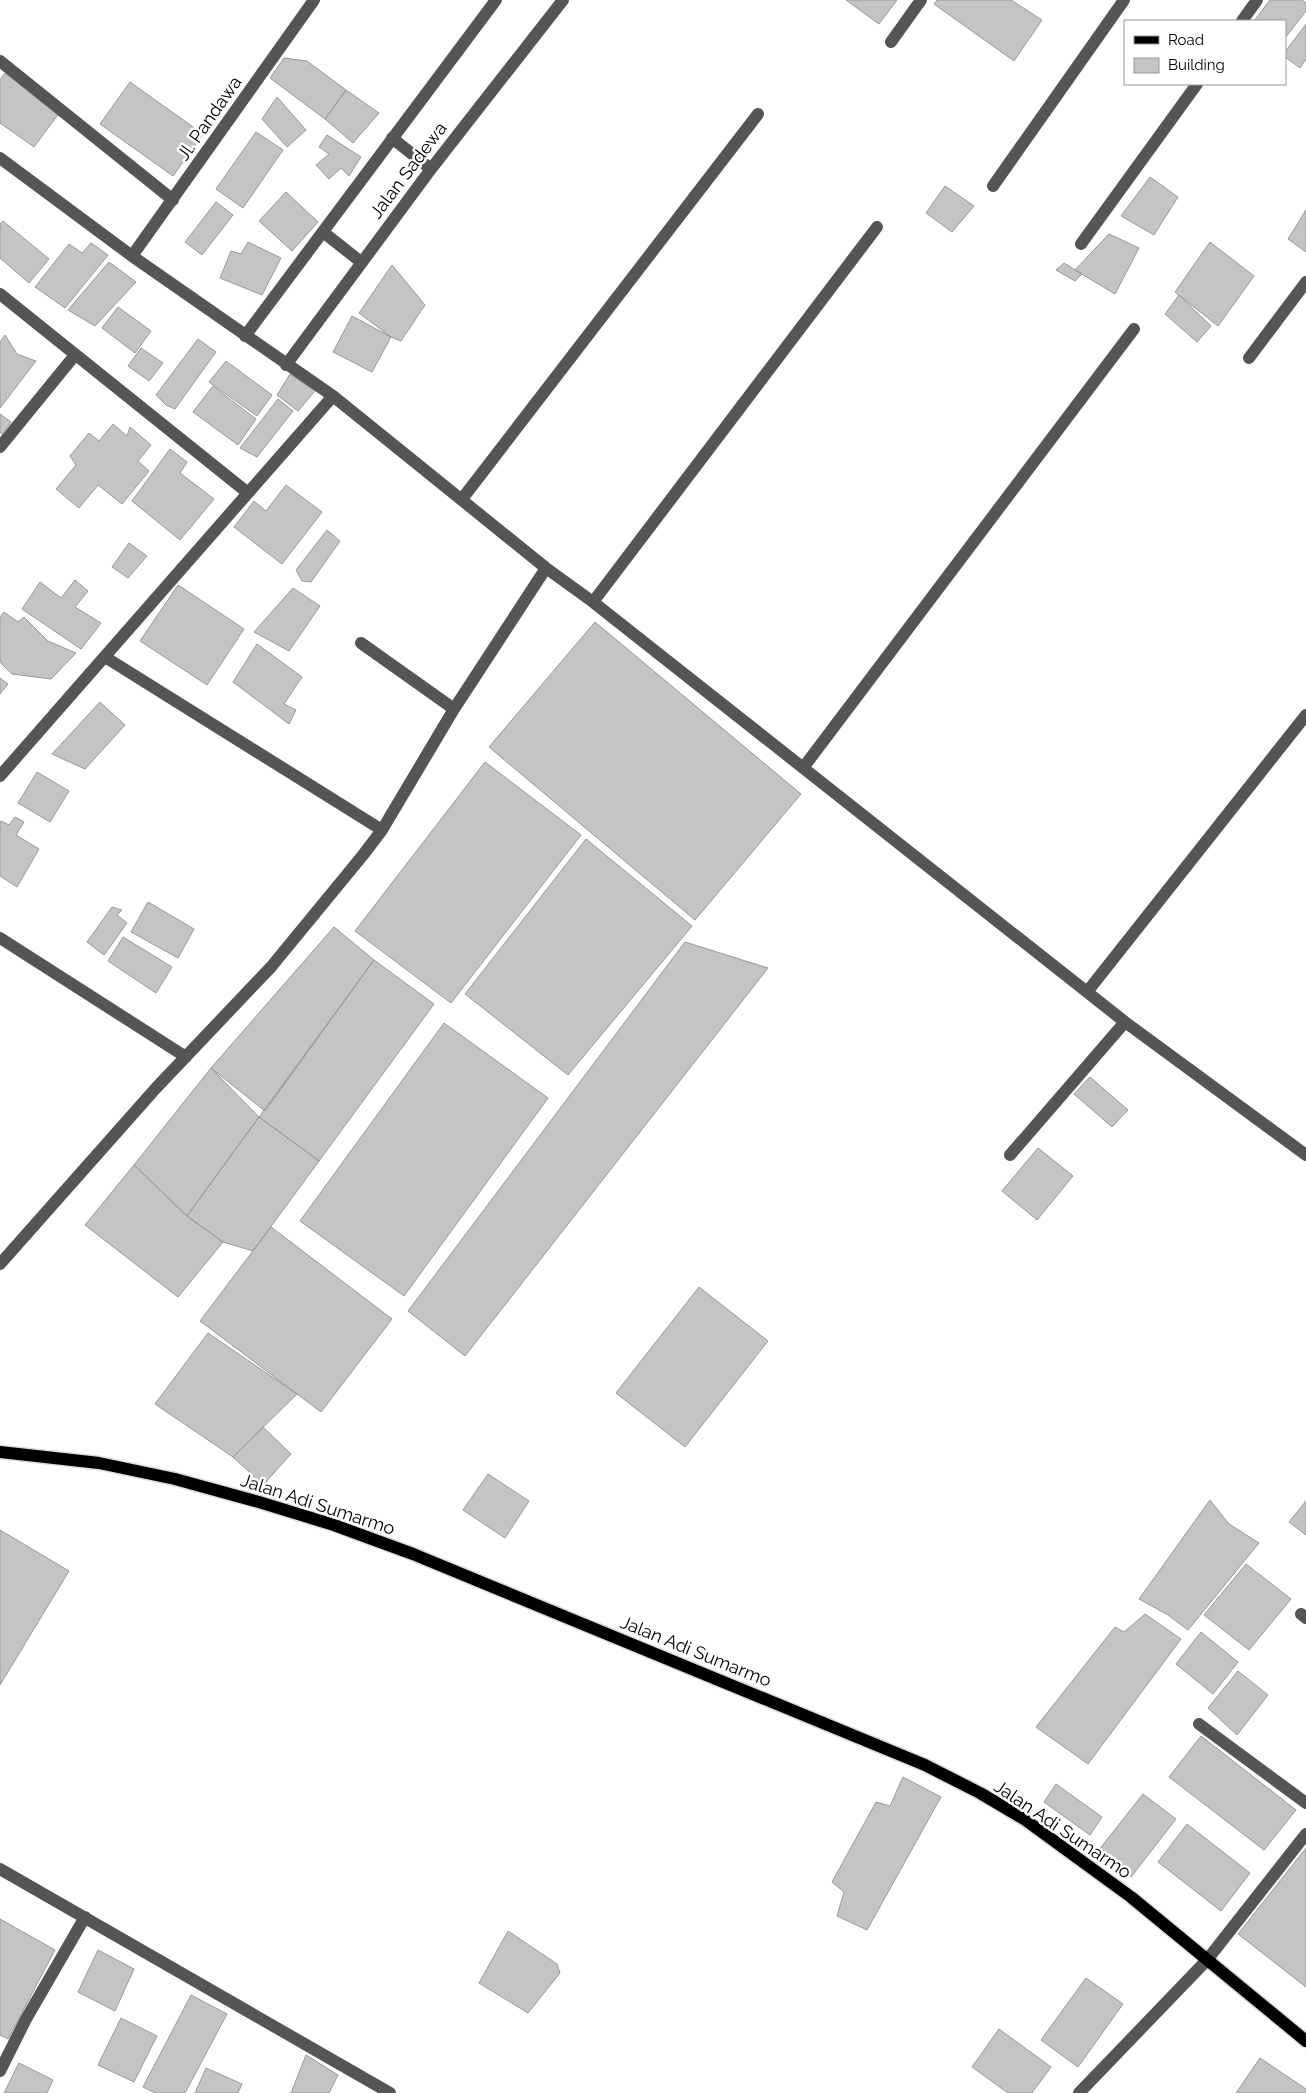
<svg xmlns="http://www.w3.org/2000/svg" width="1306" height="2093" font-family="Raleway,sans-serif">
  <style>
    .building { fill: #c4c4c4; stroke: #999 }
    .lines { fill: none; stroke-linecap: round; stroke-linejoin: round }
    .major-casing { stroke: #dbdbdb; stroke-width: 15 }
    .minor { stroke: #555; stroke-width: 12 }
    .major { stroke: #000; stroke-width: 12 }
    .labels { text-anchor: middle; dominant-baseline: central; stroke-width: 5; stroke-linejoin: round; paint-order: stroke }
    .street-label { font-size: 18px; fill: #000; stroke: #fff }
  </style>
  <rect width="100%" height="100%" fill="#fff"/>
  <path class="building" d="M846 0H897L879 24Z
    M937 0H1011L1042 20 1014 61 934 4Z
    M1270 0H1302L1306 3V11L1285 38V21H1254Z
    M1306 24V59L1300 68 1285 57V52Z
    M284 58 307 61 346 90 325 119 270 78Z
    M5 73 60 112 34 147 0 123V80Z
    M130 82 203 134 173 176 100 124Z
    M346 90 379 113 353 143 325 119Z
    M277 97 306 130 287 147 262 119Z
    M256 132 283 150 243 208 216 189Z
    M327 135 361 157 349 176 341 168 329 179 316 165 329 154 319 147Z
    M1150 177 1178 197 1154 235 1121 216Z
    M945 186 974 206 952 232 926 213Z
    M286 192 318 222 292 251 259 221Z
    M216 202 233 215 202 255 185 242Z
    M1306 210V252L1288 239Z
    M3 221 49 259 29 283 0 258V224Z
    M1109 234 1139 248 1115 294 1075 270Z
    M248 242 281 258 262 295 220 278 231 251 241 254Z
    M1210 242 1254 276 1218 326 1175 292Z
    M91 243 108 255 65 308 35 287 69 244 82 253Z
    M109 262 136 282 95 326 68 310Z
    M1064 263 1082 274 1075 281 1056 270Z
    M392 265 425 305 401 341 391 337 359 313Z
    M1179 295 1211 326 1197 342 1165 314Z
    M118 307 151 331 135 353 102 328Z
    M352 316 391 337 372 372 333 352Z
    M5 335 17 354 36 361 0 408V342Z
    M198 339 216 352 175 409 166 405 156 395Z
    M141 348 163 363 149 381 128 366Z
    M226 361 272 395 257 416 209 382Z
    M290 374 315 391 298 411 277 395Z
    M213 386 256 419 238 445 193 412Z
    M278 399 293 411 257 457 240 448Z
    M0 414 11 422 2 434 0 432Z
    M113 424 127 436 130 427 151 445 138 461 149 471 122 504 98 485 79 508 56 489 76 465 70 456 89 433 99 441Z
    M170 449 187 462 180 473 214 499 180 540 132 501Z
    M286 485 322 512 282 564 234 527 254 501 266 511Z
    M327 530 340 541 311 582 302 581 296 570Z
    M129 543 147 556 128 578 112 567Z
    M75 580 88 591 75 607 101 623 81 649 22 609 40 582 61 598Z
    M178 585 244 629 207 685 140 641Z
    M293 588 320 606 289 651 254 632Z
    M4 612 18 622 24 617 48 641 76 653 51 679 12 674 0 662V617Z
    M595 622 801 794 695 920 489 747Z
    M257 644 302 677 284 704 296 710 289 724 233 682Z
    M0 678 8 684 0 694Z
    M100 702 125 725 85 769 52 754Z
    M485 762 581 835 451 1003 355 931Z
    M37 772 69 791 50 822 18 803Z
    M15 817 24 822 16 835 39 849 17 887 0 876V822L1 821 9 825Z
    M586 839 692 926 568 1075 465 994Z
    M148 902 194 929 178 958 131 932Z
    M112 907 122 910 117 915 127 923 104 955 87 942Z
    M334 927 374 960 265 1111 211 1068Z
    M123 937 172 967 156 993 108 961Z
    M685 942 768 968 465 1356 408 1311Z
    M374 960 434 1004 319 1161 259 1117Z
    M444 1023 548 1098 404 1296 300 1221Z
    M211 1068 259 1117 187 1216 134 1165Z
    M1090 1077 1128 1110 1112 1127 1074 1094Z
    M259 1117 319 1161 253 1251 223 1242 187 1216Z
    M1038 1148 1073 1176 1037 1220 1002 1191Z
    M134 1165 187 1216 223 1242 178 1297 85 1225Z
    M271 1227 392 1319 321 1412 200 1321Z
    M699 1287 768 1341 685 1447 616 1393Z
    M208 1333 297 1394 233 1457 155 1404Z
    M263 1427 291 1454 263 1485 233 1457Z
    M488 1474 529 1501 505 1538 463 1510Z
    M1210 1500 1229 1524 1259 1543 1188 1630 1168 1615 1139 1599Z
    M1306 1501V1535L1289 1522Z
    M0 1530 69 1571 0 1685Z
    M1246 1564 1291 1599 1249 1650 1204 1615Z
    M1145 1614 1181 1639 1088 1764 1036 1727 1115 1627 1124 1632Z
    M1201 1632 1238 1662 1213 1694 1176 1664Z
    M1238 1671 1268 1695 1237 1735 1208 1708Z
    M1201 1736 1296 1810 1264 1850 1169 1777Z
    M903 1777 941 1797 867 1930 837 1916 844 1892 832 1882 876 1802 890 1806Z
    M1056 1784 1102 1817 1090 1835 1044 1802Z
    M1143 1794 1176 1819 1131 1877 1098 1851Z
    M1187 1824 1250 1873 1221 1911 1158 1862Z
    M1306 1848V1987L1238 1934Z
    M0 1919 55 1950 8 2039 0 2035Z
    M508 1931 557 1964 560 1973 528 2013 479 1983Z
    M98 1950 134 1969 115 2011 78 1992Z
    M1086 1978 1123 2004 1078 2067 1041 2040Z
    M191 1995 227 2014 185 2093H155L143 2087Z
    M121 2018 157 2036 134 2082 98 2065Z
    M999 2029 1051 2067 1032 2093H1008L972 2067Z
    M306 2055 338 2075 329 2093H291Z
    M1260 2058 1306 2089V2093H1236Z
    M19 2063 53 2080 47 2093H4Z
    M206 2068 242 2084 238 2093H195Z"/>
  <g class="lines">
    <g class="major-casing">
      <path id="major" d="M0 1452 99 1463 175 1479 259 1502 334 1525 413 1554 925 1765 980 1793 1024 1819 1131 1897 1306 2041"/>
    </g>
    <path class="minor" d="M1242 21 1257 0
      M891 42 921 0
      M0 61 173 200
      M392 138 431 169
      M0 158 132 256 333 396 546 568 593 602 1125 1022 1306 1155
      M993 186 1124 0
      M323 232 361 262
      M1081 244 1197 84
      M132 256 314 0
      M0 294 248 493
      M245 336 496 0
      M1249 358 1306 282
      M286 365 431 169 563 0
      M0 447 75 355
      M462 499 758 114
      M593 602 877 227
      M361 643 454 709
      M105 657 382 830
      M803 768 1134 329
      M0 776 333 396
      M0 938 186 1057
      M1087 992 1306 715
      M1010 1155 1125 1022
      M0 1264 156 1088 271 967 363 855 382 830 454 709 546 568
      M1301 1614 1306 1618
      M1199 1724 1306 1803
      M0 1869 390 2093
      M0 2071 26 2019 85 1917
      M1079 2093 1207 1960 1306 1834"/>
    <use href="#major" class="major"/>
  </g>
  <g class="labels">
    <g class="street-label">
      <text transform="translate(209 118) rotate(-55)">Jl. Pandawa</text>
      <text transform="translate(408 170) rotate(-53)">Jalan Sadewa</text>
      <text transform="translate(318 1504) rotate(18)">Jalan Adi Sumarmo</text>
      <text transform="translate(696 1651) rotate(22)">Jalan Adi Sumarmo</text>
      <text transform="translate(1063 1829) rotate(34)">Jalan Adi Sumarmo</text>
    </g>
  </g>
  <rect x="1124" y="20" width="162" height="65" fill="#ffffff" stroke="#999999"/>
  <rect x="1134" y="36" width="25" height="8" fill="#000000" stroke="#999999"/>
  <text x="1168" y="45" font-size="15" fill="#000000">Road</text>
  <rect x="1134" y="58" width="25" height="15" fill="#c4c4c4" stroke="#999999"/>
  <text x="1168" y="70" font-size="15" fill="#000000">Building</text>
</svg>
